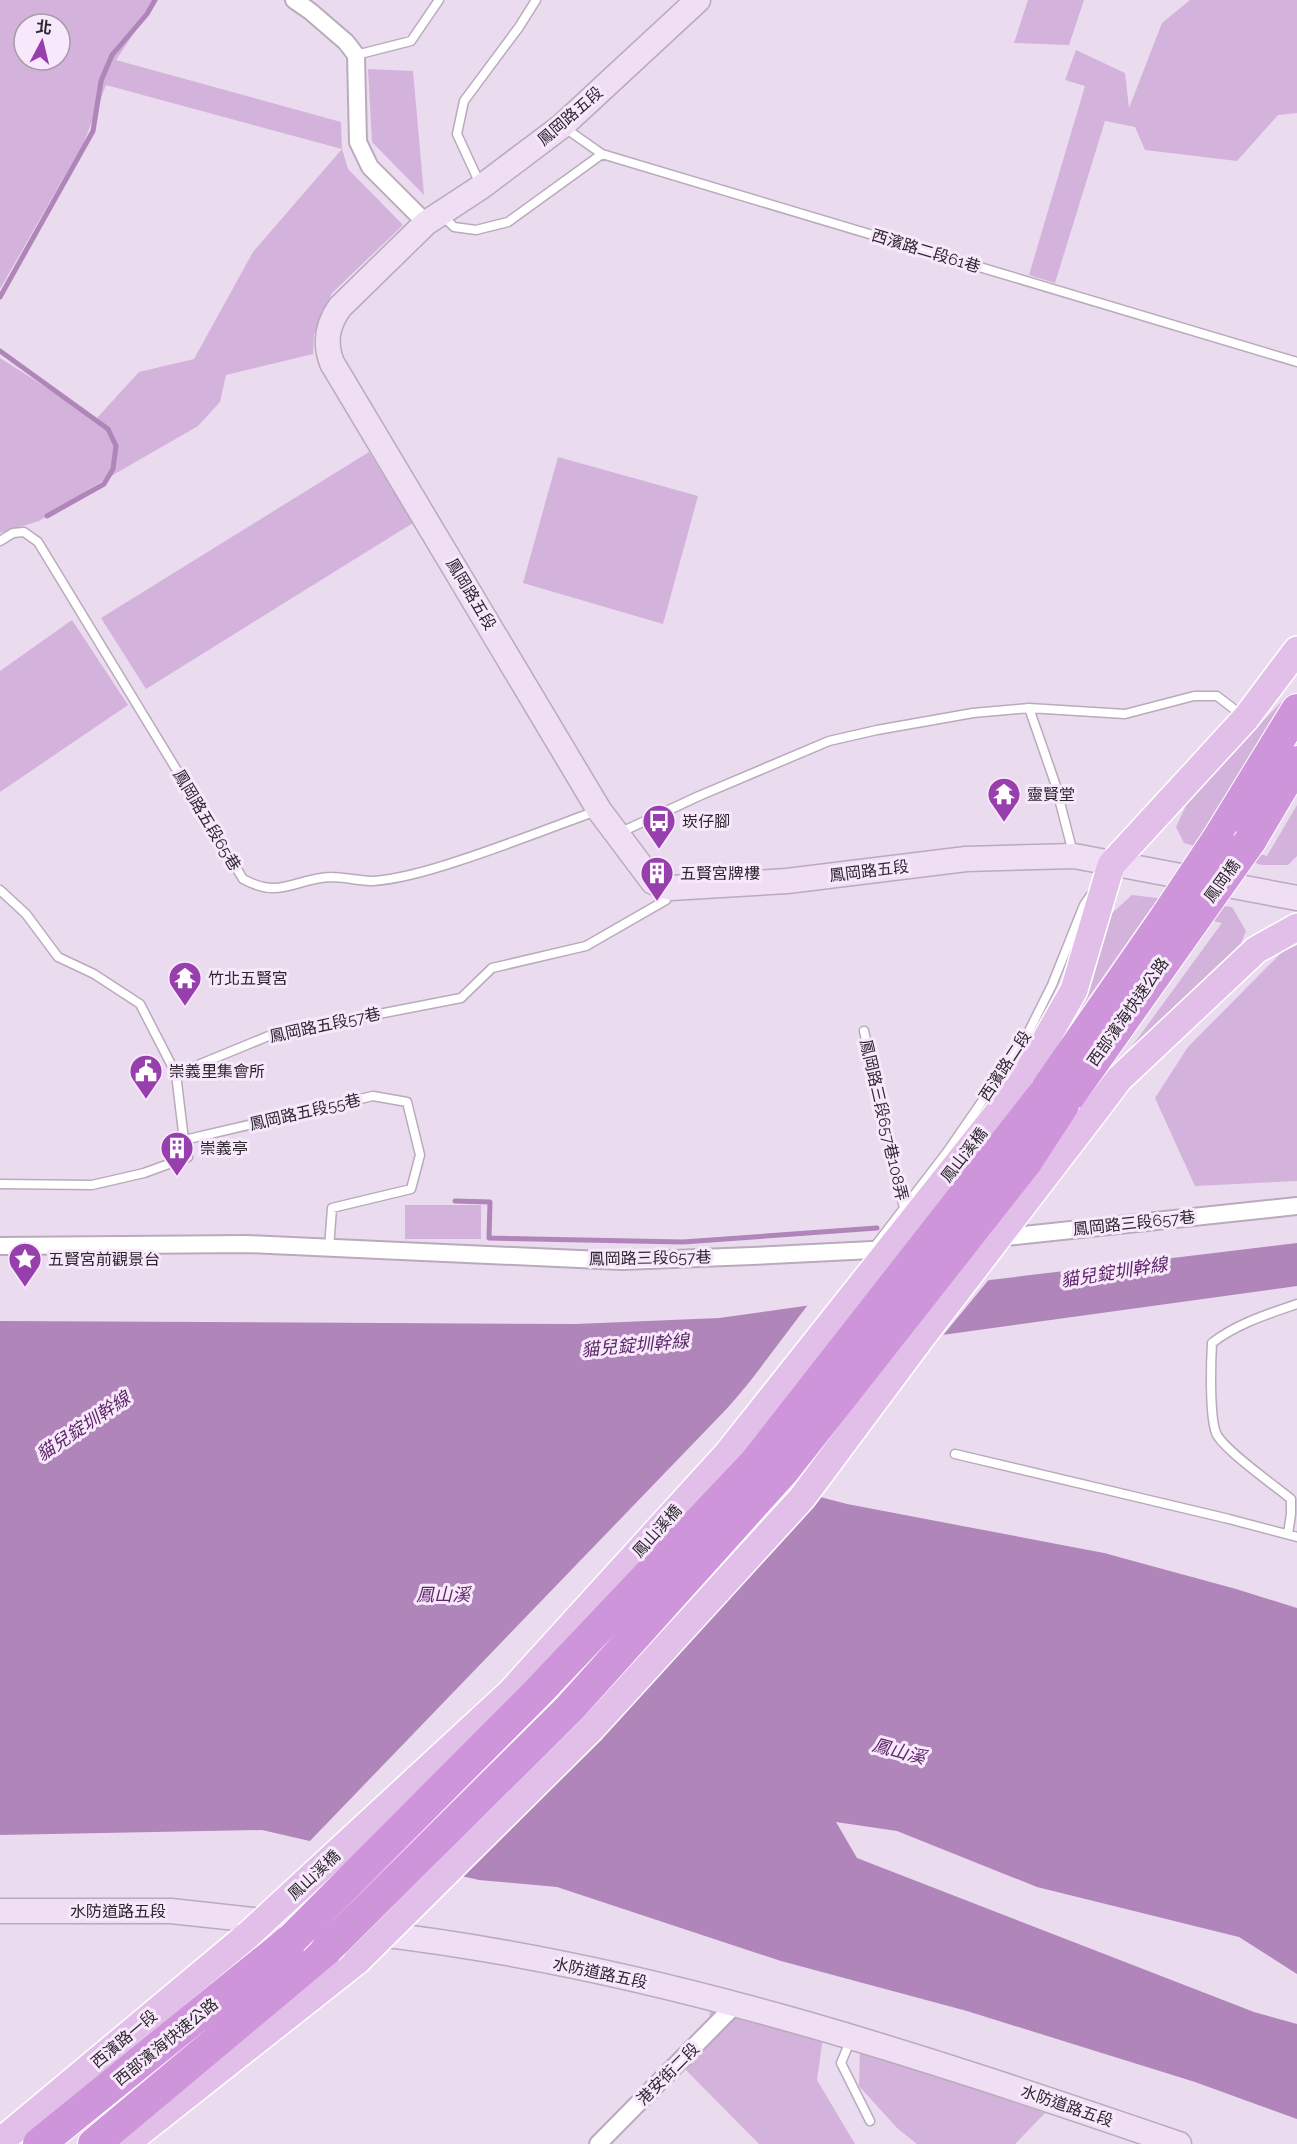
<svg xmlns="http://www.w3.org/2000/svg" width="1297" height="2144" font-family="Raleway,'Noto Sans TC',sans-serif">
  <style>
    .green { fill: #d3b3db; fill-rule: evenodd }
    .water { fill: #af85ba }
    .pier { fill: #ebdbee }
    .lines { fill: none; stroke-linecap: round; stroke-linejoin: round }
    .stream { stroke: #af85ba; stroke-width: 5 }
    .lane-casing { stroke: #b9aabc; stroke-width: 11 }
    .street-casing { stroke: #b9aabc; stroke-width: 20 }
    .secondary-casing { stroke: #b9aabc; stroke-width: 27 }
    .primary-casing { stroke: #fff; stroke-width: 30 }
    .highway-casing { stroke: #fff; stroke-width: 34 }
    .lane { stroke: #fff; stroke-width: 8 }
    .street { stroke: #fff; stroke-width: 16 }
    .secondary { stroke: #f0dff4; stroke-width: 24 }
    .primary { stroke: #e2bfe9; stroke-width: 27 }
    .highway { stroke: #ce95db; stroke-width: 32 }
    .primary-bridge-casing { stroke: #fff; stroke-width: 30; stroke-linecap: butt }
    .highway-bridge-casing { stroke: #fff; stroke-width: 34; stroke-linecap: butt }
    .primary-bridge { stroke: #e2bfe9; stroke-width: 27 }
    .highway-bridge { stroke: #ce95db; stroke-width: 32 }
    .labels { text-anchor: middle; dominant-baseline: central; stroke-width: 6; stroke-linejoin: round; paint-order: stroke }
    .street-label { font-size: 16px; fill: #2d272e; stroke: #f8e8fc }
    .poi-label { font-size: 16px; fill: #2d272e; stroke: #f8e8fc; text-anchor: start }
    .water-label { font-size: 18px; font-style: italic; fill: #5c2768; stroke: #f8e8fc }
  </style>
  <rect width="100%" height="100%" fill="#ebdbee"/>
  <path class="green" d="M0 0H156L116 60 341 122 342 149 348 169 403 225 332 293 314 334 313 354 226 375 220 402 198 426 99 483 39 521 0 533V358L96 419 139 372 194 359 253 252 342 149 106 85 84 142 0 289ZM24 24H60V60H24Z
    M1028 0H1084L1069 45 1014 43Z
    M1190 0H1297V113L1278 115 1237 161 1145 150 1135 127 1105 121 1055 283 1029 275 1085 86 1065 80 1076 50 1125 73 1129 108 1162 23Z
    M368 69 413 71 424 195 372 142Z
    M369 452 413 523 146 689 101 618Z
    M558 457 698 496 663 624 523 583Z
    M72 620 128 705 0 792V671Z
    M1290 693 1201 837 1267 856 1297 805V856L1288 865H1262L1184 843 1176 827 1190 797Z
    M1132 895 1232 907 1246 931 1237 953 1119 1064 1222 923 1151 908 1044 1061 1110 915Z
    M1297 945V1181L1195 1186 1155 1098 1188 1047 1283 951Z
    M405 1205H481V1239H405Z
    M711 2003 823 2037 817 2080 855 2144H759L683 2067 707 2037Z
    M860 2050 1045 2113 1015 2144H917L897 2128 859 2086Z"/>
  <path class="water" d="M1297 1243V1286L769 1359 681 1463 755 1480 847 1504 1104 1553 1236 1589 1297 1608V1974L1239 1937 1037 1887 897 1831 836 1822 857 1858 1254 2012 1297 2024V2119L1195 2082 967 2011 781 1961 557 1887 479 1880 262 1830 0 1835V1321L576 1324 719 1318 990 1280Z"/>
  <path class="pier" d="M991 1277 940 1339 770 1362 686 1462 756 1477 813 1492 456 1878 307 1844 739 1396 810 1302Z"/>
  <g class="lines">
    <path class="stream" d="M0 297 93 131 101 81 112 55 147 14 155 0
      M0 351 108 429 116 446 113 469 104 484 47 516
      M455 1201 490 1202 489 1238 683 1242 877 1228"/>
    <g class="lane-casing">
      <path id="lane" d="M356 55 411 41 439 0
        M565 128 602 154 1297 362
        M481 186 457 134 464 101 519 27 536 0
        M442 215 454 227 476 230 508 222 602 154
        M0 541 13 533 24 532 38 542 243 879C281 900 295 878 331 877 345 877 359 881 373 881 401 879 431 870 458 861 504 846 550 828 596 811
        M1029 708 1055 783 1073 853
        M619 833 699 796 829 741 877 730 973 713 1029 708 1125 714 1194 696H1217L1243 716
        M0 890 26 914 58 957 94 974 140 1004 176 1074 184 1140 188 1157 144 1173 92 1185 0 1184
        M864 1031 904 1208
        M176 1074 271 1035 461 998 492 968 586 946 666 900 670 889
        M184 1140 373 1096 407 1102 420 1155 411 1189 332 1208 329 1248
        M872 1250 947 1152 1025 1039 1052 985 1084 905 1091 895
        M955 1454 1229 1519 1297 1537
        M1288 1534 1291 1514V1499C1274 1485 1227 1452 1217 1435 1209 1420 1211 1361 1212 1343 1236 1324 1268 1314 1297 1304
        M851 2039 841 2063 870 2121"/>
    </g>
    <g class="street-casing">
      <path id="street" d="M294 0 310 11 346 42 356 55 358 142 370 167 426 223
        M996 1238 1297 1206
        M0 1246 247 1244 622 1261 752 1256 892 1249
        M598 2144 737 2003"/>
    </g>
    <g class="secondary-casing">
      <path id="secondary" d="M698 0 562 126 481 187 426 223 340 307C327 325 324 342 332 363L599 810 653 882 671 888 787 881 966 859 1074 856 1297 898
        M0 1911H171L318 1927
        M370 1933C648 1964 915 2054 1179 2144"/>
    </g>
    <g class="primary-casing">
      <path id="primary" d="M1020 1085 1074 990 1111 865 1246 718 1297 650
        M1091 1116 1119 1079 1256 950 1297 927
        M0 2142 248 1935
        M125 2144 357 1961"/>
    </g>
    <g class="highway-casing">
      <path id="highway" d="M1218 839 1297 710
        M1250 841 1297 762
        M1042 1096 1168 914
        M1063 1105 1194 920
        M39 2144 292 1939
        M94 2144 327 1949"/>
    </g>
    <use href="#lane" class="lane"/>
    <use href="#street" class="street"/>
    <use href="#secondary" class="secondary"/>
    <use href="#primary" class="primary"/>
    <use href="#highway" class="highway"/>
    <g class="primary-bridge-casing">
      <path id="primary-bridge" d="M248 1935 510 1693 728 1453 1020 1085
        M357 1961 592 1728 802 1498 921 1338 1091 1116"/>
    </g>
    <g class="highway-bridge-casing">
      <path id="highway-bridge" d="M1168 914 1218 839
        M1194 920 1250 841
        M292 1939 537 1693 755 1463 1042 1096
        M327 1949 570 1708 783 1471 1026 1162 1063 1105"/>
    </g>
    <use href="#primary-bridge" class="primary-bridge"/>
    <use href="#highway-bridge" class="highway-bridge"/>
  </g>
  <defs>
    <g id="temple-pin" transform="scale(1.725)"><path d="M0 17L-7.5 6A9.5 9.5 0 1 1 7.5 6Z" fill="#973fac" stroke="#f8e8fc"/><path d="M0-6L5-2H3V0L6.5 2.5H4V6H1.5V3h-3V6H-4V2.5H-6.5L-3 0V-2H-5Z" fill="#fff"/></g>
    <g id="bus-pin" transform="scale(1.725)"><path d="M0 17L-7.5 6A9.5 9.5 0 1 1 7.5 6Z" fill="#973fac" stroke="#f8e8fc"/><path d="M-5-6H5V4H4V6H2V4H-2V6H-4V4H-5ZM-3.5-4V0h7V-4ZM-3.5 1.2v1.5H-2V1.2ZM2 1.2v1.5H3.5V1.2Z" fill="#fff"/></g>
    <g id="building-pin" transform="scale(1.725)"><path d="M0 17L-7.5 6A9.5 9.5 0 1 1 7.5 6Z" fill="#973fac" stroke="#f8e8fc"/><path d="M-4-6H4V6H1V3H-1V6H-4ZM-2.5-4.3h1.7v1.8h-1.7ZM.8-4.3h1.7v1.8H.8ZM-2.5-1h1.7V.8h-1.7ZM.8-1h1.7V.8H.8Z" fill="#fff"/></g>
    <g id="civic-pin" transform="scale(1.725)"><path d="M0 17L-7.5 6A9.5 9.5 0 1 1 7.5 6Z" fill="#973fac" stroke="#f8e8fc"/><path d="M-.6-6.5H3V-4.5H.6V-3L4-1V1h2V6H-6V1h2V-1L-.6-3ZM-1.2 2.5V6h2.4V2.5Z" fill="#fff"/></g>
    <g id="sight-pin" transform="scale(1.725)"><path d="M0 17L-7.5 6A9.5 9.5 0 1 1 7.5 6Z" fill="#973fac" stroke="#f8e8fc"/><path d="M0-6L1.8-2.2L6-1.7L2.9 1.2L3.7 5.4L0 3.3L-3.7 5.4L-2.9 1.2L-6-1.7L-1.8-2.2Z" fill="#fff"/></g>
  </defs>
  <g fill-rule="evenodd">
    <use href="#temple-pin" x="1004" y="794"/>
    <use href="#bus-pin" x="659" y="821"/>
    <use href="#building-pin" x="657" y="873"/>
    <use href="#temple-pin" x="185" y="978"/>
    <use href="#civic-pin" x="146" y="1071"/>
    <use href="#building-pin" x="177" y="1148"/>
    <use href="#sight-pin" x="25" y="1259"/>
  </g>
  <g class="labels">
    <g class="street-label">
      <text transform="translate(570 116) rotate(-41)">鳳岡路五段</text>
      <text transform="translate(926 251) rotate(17)">西濱路二段61巷</text>
      <text transform="translate(471 594) rotate(59)">鳳岡路五段</text>
      <text transform="translate(207 820) rotate(59)">鳳岡路五段65巷</text>
      <text transform="translate(869 871) rotate(-7)">鳳岡路五段</text>
      <text transform="translate(1222 881) rotate(-54)">鳳岡橋</text>
      <text transform="translate(1128 1012) rotate(-55)">西部濱海快速公路</text>
      <text transform="translate(325 1025) rotate(-12)">鳳岡路五段57巷</text>
      <text transform="translate(1005 1066) rotate(-57)">西濱路二段</text>
      <text transform="translate(305 1112) rotate(-13)">鳳岡路五段55巷</text>
      <text transform="translate(884 1120) rotate(77)">鳳岡路三段657巷108弄</text>
      <text transform="translate(964 1155) rotate(-52)">鳳山溪橋</text>
      <text transform="translate(1134 1223) rotate(-6)">鳳岡路三段657巷</text>
      <text transform="translate(650 1258) rotate(-1)">鳳岡路三段657巷</text>
      <text transform="translate(657 1531) rotate(-48)">鳳山溪橋</text>
      <text transform="translate(314 1875) rotate(-43)">鳳山溪橋</text>
      <text x="118" y="1911">水防道路五段</text>
      <text transform="translate(600 1973) rotate(12)">水防道路五段</text>
      <text transform="translate(124 2039) rotate(-40)">西濱路一段</text>
      <text transform="translate(166 2042) rotate(-39)">西部濱海快速公路</text>
      <text transform="translate(668 2074) rotate(-45)">港安街二段</text>
      <text transform="translate(1067 2106) rotate(19)">水防道路五段</text>
    </g>
    <g class="poi-label">
      <text x="1027" y="794">靈賢堂</text>
      <text x="682" y="821">崁仔腳</text>
      <text x="680" y="873">五賢宮牌樓</text>
      <text x="208" y="978">竹北五賢宮</text>
      <text x="169" y="1071">崇義里集會所</text>
      <text x="200" y="1148">崇義亭</text>
      <text x="48" y="1259">五賢宮前觀景台</text>
    </g>
    <g class="water-label">
      <text transform="translate(1114 1272) rotate(-9)">貓兒錠圳幹線</text>
      <text transform="translate(635 1345) rotate(-5)">貓兒錠圳幹線</text>
      <text transform="translate(83 1426) rotate(-34)">貓兒錠圳幹線</text>
      <text x="443" y="1594">鳳山溪</text>
      <text transform="translate(899 1751) rotate(15)">鳳山溪</text>
    </g>
  </g>
  <g transform="translate(42 42) rotate(7)"><circle r="28" fill="#f8e8fc" stroke="#a79baa" stroke-width="1.5"/>
  <path d="M0-4.5L10 22L0 15L-10 22Z" fill="#973fac"/>
  <text y="-9" font-size="16" font-weight="bold" text-anchor="middle" fill="#2d272e">北</text>
  </g>
</svg>
